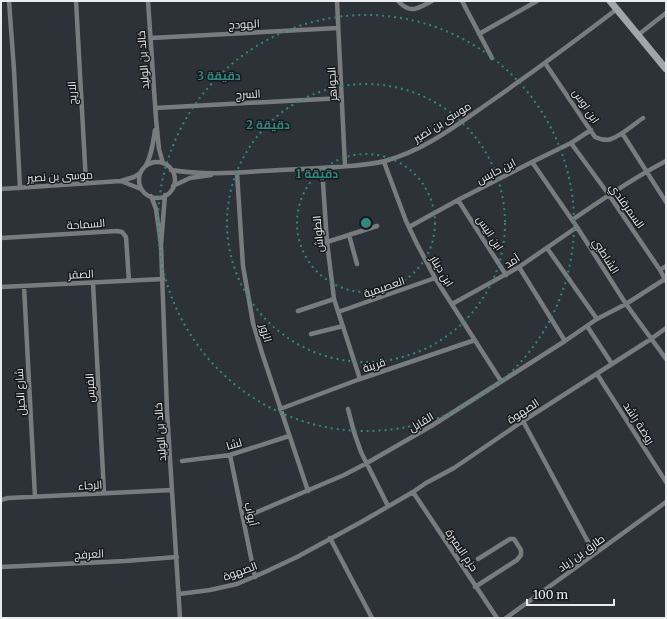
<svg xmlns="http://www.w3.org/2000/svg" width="667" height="619" font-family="Merriweather,Cairo,serif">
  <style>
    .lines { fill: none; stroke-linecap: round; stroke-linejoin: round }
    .street { stroke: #797c7e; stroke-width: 4.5 }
    .secondary { stroke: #a1a6aa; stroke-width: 7 }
    .ring { fill: none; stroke: #308881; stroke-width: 2; stroke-dasharray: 2 4 }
    .labels { text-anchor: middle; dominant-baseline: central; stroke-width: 3; stroke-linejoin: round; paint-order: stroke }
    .street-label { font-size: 11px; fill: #e8ecef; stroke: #17191c }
    .centre { fill: #308881; stroke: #17191c; stroke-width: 2 }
    .ring-label { font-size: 12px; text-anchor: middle; font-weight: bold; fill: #308881; stroke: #17191c; stroke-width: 3; stroke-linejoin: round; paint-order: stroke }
  </style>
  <rect width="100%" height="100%" fill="#2c3237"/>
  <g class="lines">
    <path class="street" d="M9 1 14 70 20 188
      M76 1 86 183
      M148 1 156 119 159 149 163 163
      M337 1 345 166
      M398 1C411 15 418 8 432 1
      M462 1 492 58
      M479 34 537 1
      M638 35 666 13
      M151 38 338 28
      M545 63 595 137C600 139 605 141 611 139 621 136 634 124 643 118
      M155 108 342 98
      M621 134 624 136 666 202
      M571 143 609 195 660 270 666 281
      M384 162 406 221 417 244 435 278 501 381
      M532 162 577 227 626 304 666 359
      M139 180a18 18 0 1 1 36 0a18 18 0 1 1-36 0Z
      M146 165C152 154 153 143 155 130
      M322 168 327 242 334 299 360 379
      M171 170C208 176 244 172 280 170 303 169 326 168 349 166 361 165 374 164 385 161 425 150 457 125 490 102 533 72 575 41 617 9
      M237 173 243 266 253 323 262 353 308 491
      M121 181 141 189
      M173 186 190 178 211 175
      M1 189 121 181 134 177 140 173
      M151 196 156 209 161 245 165 195
      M458 200 506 275
      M572 220C603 199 633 178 666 161
      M409 227 458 200 532 162 571 143 591 130
      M349 235 357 264
      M1 238 117 231 122 232 126 237 129 281
      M327 242 377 226
      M161 245 167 411 180 618
      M547 248 597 319
      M519 267 565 341
      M660 270 666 266
      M93 283 104 493
      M24 286 35 497
      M1 287 163 279
      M452 304 519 267 577 227
      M298 311 334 299
      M338 312 435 278
      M587 326 612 364
      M311 334 343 326
      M597 374 666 482
      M280 409 360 379 475 340
      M348 409 354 432 361 452 388 506
      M523 421 594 553
      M230 455 255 577
      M182 461 230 455 289 436
      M413 492 497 618
      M1 500 8 498 172 490
      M243 518 344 475 367 463 433 425 565 341 597 319 626 304 665 279
      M330 538 372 618
      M1 567 125 561 177 557
      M475 587 517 560 521 555V550L514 539H510L478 559
      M179 594 210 590 237 584 265 572 297 557 363 521 413 492 426 483 454 468 523 421 651 339 666 328
      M506 618 666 502"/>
    <path class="secondary" d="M610 1 666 69"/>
  </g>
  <g class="ring">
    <circle cx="366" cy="223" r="69"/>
    <circle cx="366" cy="223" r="139"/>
    <circle cx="366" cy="223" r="208"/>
  </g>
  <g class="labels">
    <g class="street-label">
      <text transform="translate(244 24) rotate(-3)">الهودج</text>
      <text transform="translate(143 60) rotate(-94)">خالد بن الوليد</text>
      <text transform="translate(332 84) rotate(-93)">الجواهر</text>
      <text transform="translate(72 93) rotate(-93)">الاريج</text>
      <text transform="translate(248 94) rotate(-3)">السرج</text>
      <text transform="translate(586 106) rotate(56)">ابن اوس</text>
      <text transform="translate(442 122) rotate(-32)">موسى بن نصير</text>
      <text transform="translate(496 171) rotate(-27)">ابن حابس</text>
      <text transform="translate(60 176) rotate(-3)">موسى بن نصير</text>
      <text transform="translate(627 206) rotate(55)">السمرقندي</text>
      <text transform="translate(86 224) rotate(-4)">السماحة</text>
      <text transform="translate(490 233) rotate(57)">ابن انيس</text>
      <text transform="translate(318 234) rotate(-95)">الطواش</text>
      <text transform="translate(606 256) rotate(58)">الشاطبي</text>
      <text transform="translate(512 261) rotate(-32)">آمد</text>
      <text transform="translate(442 271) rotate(59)">ابن دينار</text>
      <text transform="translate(81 274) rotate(-3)">الصقر</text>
      <text transform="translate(384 287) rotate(-19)">العصيمية</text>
      <text transform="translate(266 333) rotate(75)">الزور</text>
      <text transform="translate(374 365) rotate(-19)">قرينة</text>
      <text transform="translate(90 388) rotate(-93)">الفرس</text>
      <text transform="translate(20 392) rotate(-93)">شارع الخيل</text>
      <text transform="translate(523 411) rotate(-33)">الصهوة</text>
      <text transform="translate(421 422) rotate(-31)">القابل</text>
      <text transform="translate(639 423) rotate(57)">روضة راشد</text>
      <text transform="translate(160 432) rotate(-94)">خالد بن الوليد</text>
      <text transform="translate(234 444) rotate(-16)">لشا</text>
      <text transform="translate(90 485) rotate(-3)">الرجاء</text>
      <text transform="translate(251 514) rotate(78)">أبواب</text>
      <text transform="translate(462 550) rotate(56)">حزم البمبرة</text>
      <text transform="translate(581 553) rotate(-36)">طارق بن زياد</text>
      <text transform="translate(89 554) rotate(-3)">العرفج</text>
      <text transform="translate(240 571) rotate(-20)">الصهوة</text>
    </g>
  </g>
  <circle cx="366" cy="223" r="6" class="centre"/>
  <g class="ring-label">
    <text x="219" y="80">3 دقيقة</text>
    <text x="268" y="129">2 دقيقة</text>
    <text x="317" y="178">1 دقيقة</text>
  </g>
  <rect width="667" height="619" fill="none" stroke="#e8ecef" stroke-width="4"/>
  <path d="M527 599v6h87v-6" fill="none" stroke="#e8ecef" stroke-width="2"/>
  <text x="533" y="599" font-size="12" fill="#e8ecef" stroke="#17191c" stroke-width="3" paint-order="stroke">100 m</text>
</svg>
